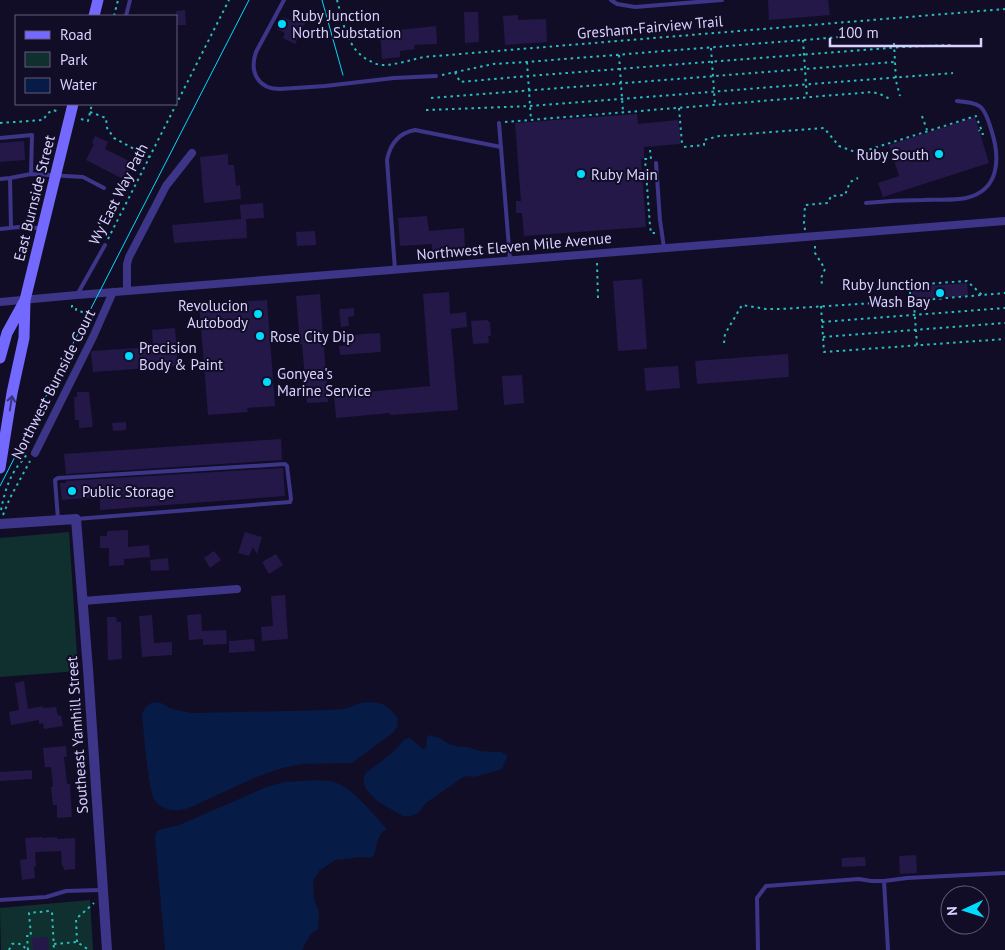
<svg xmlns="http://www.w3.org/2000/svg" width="1005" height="950" font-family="'PT Sans',sans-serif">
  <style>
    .green { fill: #103030 }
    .water { fill: #061b46 }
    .building { fill: #241848 }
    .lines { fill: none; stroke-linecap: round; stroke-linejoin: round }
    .path { stroke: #27bebb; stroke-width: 2; stroke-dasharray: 2.5 4; stroke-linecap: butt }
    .service { stroke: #3c3588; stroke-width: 4 }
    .minor { stroke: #3c3588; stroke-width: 8 }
    .tertiary { stroke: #3c3588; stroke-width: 10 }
    .secondary { stroke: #7369ff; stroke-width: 11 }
    .tram { stroke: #00dafd; stroke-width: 1 }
    .oneway { stroke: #39327d }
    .poi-dot { fill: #00dafd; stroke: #120d26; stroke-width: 2 }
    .labels { text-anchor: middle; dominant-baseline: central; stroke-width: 4; stroke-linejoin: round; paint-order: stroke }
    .poi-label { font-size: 15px; fill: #d9d2ff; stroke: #120d26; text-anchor: start }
    .street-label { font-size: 15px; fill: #d9d2ff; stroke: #120d26 }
  </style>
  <rect width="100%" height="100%" fill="#120d26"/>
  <path class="green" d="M69 532 78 671 0 677V538Z
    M90 900 93 950H1L0 908Z"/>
  <path class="water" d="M153 702 161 703 172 709 192 713 330 710 344 709 361 703 371 702 383 704 393 712 397 717 398 725 394 732 352 763 302 764 282 768 254 778 191 807C180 812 164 812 155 801 148 791 144 732 142 716 143 709 147 705 153 702Z
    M429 735 440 738 449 744 460 747H467L480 751 494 752H501L507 755V757L502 769 475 777 466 776 462 778 426 803 418 813 411 816H403L377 801 366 789 364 782V776L367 772 392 753 405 739 410 738C415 741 418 746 423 749L426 748 427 738Z
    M318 780C323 781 329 780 334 782 352 787 374 815 387 829 374 836 379 849 372 858L361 857 336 860 320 870 313 881 314 899 319 912 318 929 310 935 302 950H165L155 838 156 832 159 830 179 825 267 787 285 782Z"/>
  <path class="building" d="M768 0H828L830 15 769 20Z
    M185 10 186 25H176V11Z
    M464 12H478L479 42 465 43Z
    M518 15V20L546 19 547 42 505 45 503 16Z
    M283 17 292 21 294 17 305 23 295 44 283 38 285 33 277 29Z
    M436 26 437 44 414 45 415 49 400 51V57L382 59 380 32Z
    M637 114 638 124 678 120 680 134V144L644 147V158L641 159 646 227 524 236 522 213H516V201H521L515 123Z
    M975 117 989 163 883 197 878 183 899 176 889 145Z
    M95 136 108 142 105 149 133 163 125 180 86 160 94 144 92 143Z
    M24 141 25 160 0 162V143Z
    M228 154V165H234L236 186 240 185 241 199 204 203 200 157Z
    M263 203 264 218 246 219 247 238 174 243 172 225 241 219 240 205Z
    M427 216 429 231 464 228 465 247 432 250V244L400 246 398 218Z
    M315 231 316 245 297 246 296 232Z
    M642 279 647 349 618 351 613 281Z
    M967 283 968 296 913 300 911 287Z
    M449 292 450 314 466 312 467 327 451 329 458 410 390 415V413L336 418 334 395 430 386 423 294Z
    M320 294 328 402 307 403 302 344H300L296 296Z
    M267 300 275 406 247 408 248 412 208 415 199 304Z
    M354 308V316L348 317 349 326 341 327 339 309Z
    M488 320V322H490L491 336H488L489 343 473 344 471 321Z
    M175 328 178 366 93 372 91 353 92 351 153 347 152 330Z
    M380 333 381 352 340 355 339 346 350 345 349 335Z
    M788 354 789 377 697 384 695 361Z
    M678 366 680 388 646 391 644 368Z
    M522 375 524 403 504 405 502 376Z
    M77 392H89L93 427 79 428V420H75L74 397H77Z
    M126 422V430L113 431 112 423Z
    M281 439 282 460 66 474 64 454Z
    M283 468 285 496 100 510V497L62 500 60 483H66V481Z
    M128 530V547L149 545 150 557 124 559V565L109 566V548H100V536H107V531Z
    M245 532 262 537 257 554 253 547 249 556 238 553Z
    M214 551 221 560 210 568 204 558Z
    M276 554 283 565 269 574 262 562Z
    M168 558 169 570 151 571 150 560Z
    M285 595 288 639 262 641 261 627 273 626 271 596Z
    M201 614 202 631 226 630 227 644 203 645V639L189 640 187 615Z
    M152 615 154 643 172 642V655L142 657 139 616Z
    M107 617H116L117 622H121L122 659 108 660Z
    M254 639 255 651 229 653V641Z
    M24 681 28 709 43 706V708L56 707 58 716 61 715 63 726 44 729 43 723 39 724V720L11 725 9 712 19 710 15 683Z
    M66 746 67 757H64L67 784H70L72 817 57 818V805H53L51 787H53L51 767H45L43 748Z
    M32 770V779L0 781V772Z
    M42 837V838L57 837V839L75 838V869L64 870 63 866H62L61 851 35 852 36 866 34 867 35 878 22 880 20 860 27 859 25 838Z
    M916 855 917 873 900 874 899 856Z
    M865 857 866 866 842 867V858Z
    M48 937 49 950H33L32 938Z"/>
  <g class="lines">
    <path class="path" d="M337 0C343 21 346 48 368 60 372 62 377 65 382 65 396 65 410 60 424 57L1005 9
      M114 16 118 0
      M803 40 807 98
      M894 43 896 81 900 96
      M711 48 715 105
      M619 55 623 112
      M527 62 531 120
      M455 72 460 82 528 76 902 47 953 45
      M442 75 493 64 527 62 853 36
      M431 98 895 62
      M679 108 682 144
      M426 110 530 106 953 73
      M90 112 106 118 107 128 114 138 149 157
      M922 116 927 130
      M81 119 88 121 92 104
      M505 122 872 92 880 94 890 99
      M0 123 43 120 48 113 53 110 60 112
      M684 147 704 145V140L719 136 824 128 839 146 858 153 976 116 983 134H981L979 130
      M650 150 651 159H645L650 226 651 233H655
      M805 230 804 223 805 205 828 203 831 196 845 195 850 182 858 178
      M108 239 229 0
      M815 246V253L825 269 821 278 822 284
      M597 263 598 298
      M72 305V307L76 310V309L92 317H93
      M821 306 824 352 1005 339
      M822 322 1005 308
      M823 337 1005 323
      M724 343 725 334 742 305 766 309H781L905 301H912L1005 293
      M917 345 914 304 911 299 909 285 967 281 982 295
      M1 510C4 495 8 480 17 467 20 463 24 459 27 454
      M3 515 10 498 30 461
      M77 942 76 919 94 903
      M54 944 77 942 89 950
      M9 950 12 944 16 943 23 945 26 950
      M28 950 27 936H31L29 913 50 911 52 912 54 950"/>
    <path class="service" d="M284 0 256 52C249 72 258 89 280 89L325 86 394 78 436 76
      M611 0 617 4 635 7 722 0
      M126 16 130 0
      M499 123 510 260
      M0 138 32 135 31 174
      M656 163 660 220 664 248
      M10 178 11 228
      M0 179 10 178 31 174 83 177 104 188
      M866 203C885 201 904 200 923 200 937 199 952 201 966 198 1001 190 1000 156 991 129 984 105 981 103 957 101
      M0 229 19 227 40 228
      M395 270 387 160C390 144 399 133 415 130L501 147
      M77 295 105 245
      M58 519 55 480 58 478 285 464 287 466 291 499 290 502 76 519
      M884 881 888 950
      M0 900 46 897 66 891 101 890
      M758 950 757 898 766 886 859 879 871 881H884L907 878 1005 873"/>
    <path class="minor" d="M127 291V264L129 257 166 186 192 153
      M0 302 77 295 1005 221
      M35 453 93 337 113 292
      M83 601 237 589"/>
    <path class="tertiary" d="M0 524 76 519 88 669 107 950"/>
    <path class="secondary" d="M94 16 98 0
      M0 358 7 333 24 302
      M0 468 12 393 24 338 25 300 73 104"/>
    <path class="tram" d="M322 0 343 75
      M0 486 249 0"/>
  </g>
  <defs><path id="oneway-shaft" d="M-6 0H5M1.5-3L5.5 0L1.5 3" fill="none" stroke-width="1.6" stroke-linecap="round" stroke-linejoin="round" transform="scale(1.25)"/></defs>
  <use class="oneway" href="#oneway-shaft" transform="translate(11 403) rotate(-81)"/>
  <g class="poi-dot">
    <circle cx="282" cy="24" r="5"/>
    <circle cx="939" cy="154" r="5"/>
    <circle cx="581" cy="174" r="5"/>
    <circle cx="940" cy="293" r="5"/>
    <circle cx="258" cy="314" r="5"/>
    <circle cx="260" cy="336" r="5"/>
    <circle cx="129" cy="356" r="5"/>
    <circle cx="267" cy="382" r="5"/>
    <circle cx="72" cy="491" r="5"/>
  </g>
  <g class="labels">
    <g class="poi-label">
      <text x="292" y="15">Ruby Junction<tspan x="292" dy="17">North Substation</tspan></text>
      <text x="929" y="154" text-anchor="end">Ruby South</text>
      <text x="591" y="174">Ruby Main</text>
      <text x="930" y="284" text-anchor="end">Ruby Junction<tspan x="930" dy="17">Wash Bay</tspan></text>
      <text x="248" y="305" text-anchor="end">Revolucion<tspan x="248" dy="17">Autobody</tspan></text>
      <text x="270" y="336">Rose City Dip</text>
      <text x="139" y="347">Precision<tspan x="139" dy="17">Body &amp; Paint</tspan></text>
      <text x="277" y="373">Gonyea's<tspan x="277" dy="17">Marine Service</tspan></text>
      <text x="82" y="491">Public Storage</text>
    </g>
    <g class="street-label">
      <text transform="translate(650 27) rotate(-5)">Gresham-Fairview Trail</text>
      <text transform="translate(118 194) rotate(-63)">Wy'East Way Path</text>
      <text transform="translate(34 198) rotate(-76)">East Burnside Street</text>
      <text transform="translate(514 246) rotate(-5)">Northwest Eleven Mile Avenue</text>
      <text transform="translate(53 384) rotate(-63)">Northwest Burnside Court</text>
      <text transform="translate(77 735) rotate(-94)">Southeast Yamhill Street</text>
    </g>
  </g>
  <rect x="15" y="15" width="162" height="90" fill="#120d26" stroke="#625c7d"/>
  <rect x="25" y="31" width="25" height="8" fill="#7369ff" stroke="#625c7d"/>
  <text x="60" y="40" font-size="15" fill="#d9d2ff">Road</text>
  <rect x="25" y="52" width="25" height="15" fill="#103030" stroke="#625c7d"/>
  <text x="60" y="65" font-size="15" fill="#d9d2ff">Park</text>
  <rect x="25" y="78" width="25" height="15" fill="#061b46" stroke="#625c7d"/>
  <text x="60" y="90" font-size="15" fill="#d9d2ff">Water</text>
  <g transform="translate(965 910) rotate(266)"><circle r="24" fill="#120d26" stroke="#625c7d"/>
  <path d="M0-4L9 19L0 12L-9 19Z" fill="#00dafd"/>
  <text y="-8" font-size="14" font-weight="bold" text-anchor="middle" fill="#d9d2ff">N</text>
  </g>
  <path d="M830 38v8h151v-8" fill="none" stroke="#d9d2ff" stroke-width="2.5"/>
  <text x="838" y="38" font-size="15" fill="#d9d2ff" stroke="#120d26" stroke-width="4" paint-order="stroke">100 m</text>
</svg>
